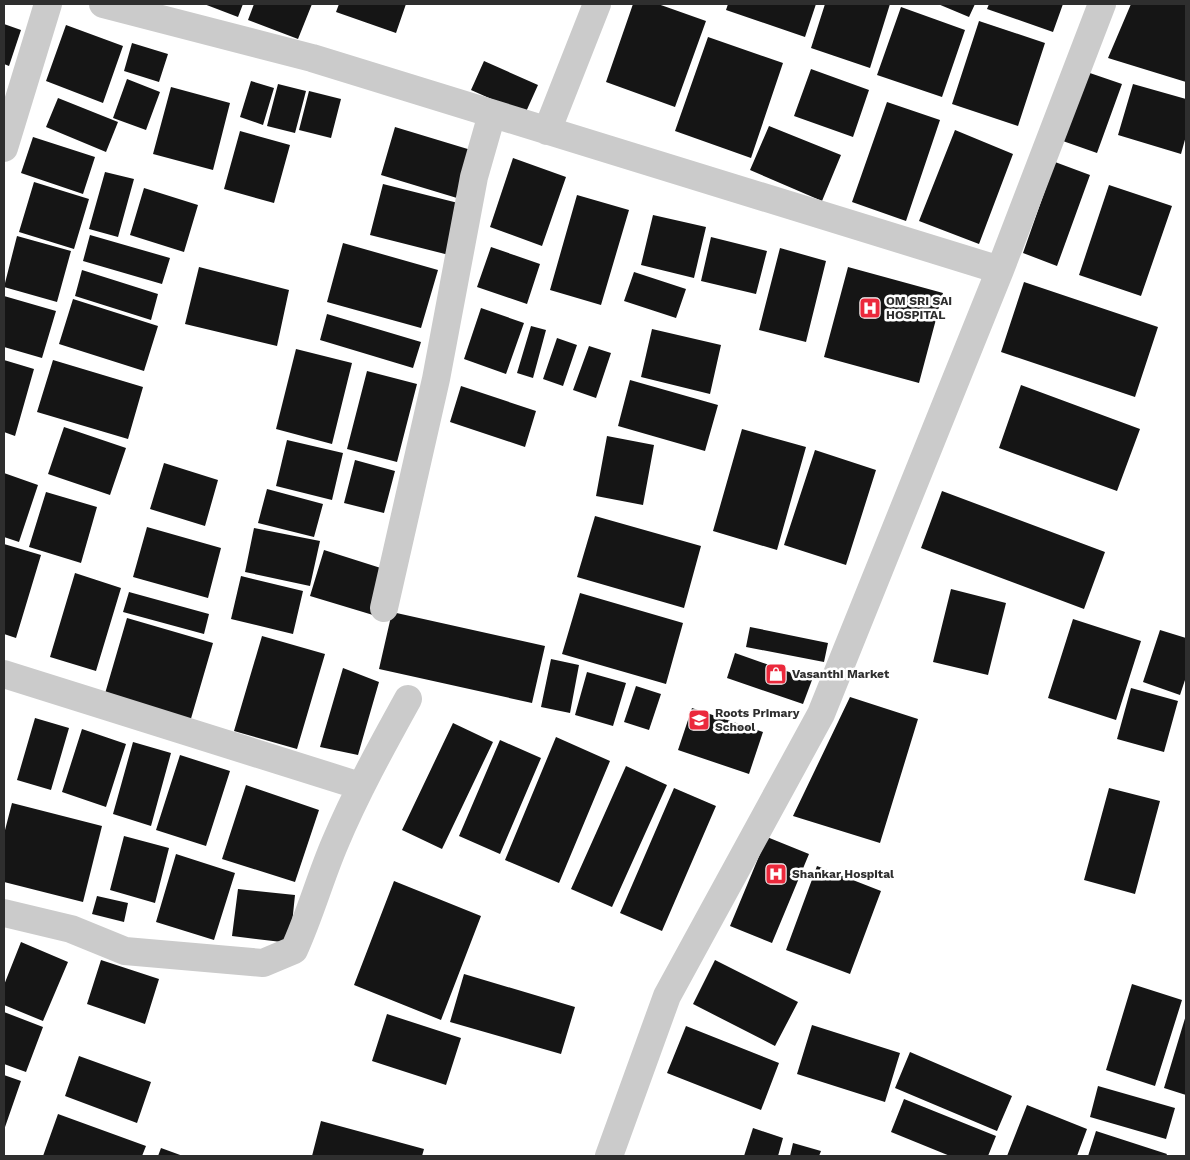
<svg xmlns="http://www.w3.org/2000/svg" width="1190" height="1160" font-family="'Work Sans',sans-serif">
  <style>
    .building { fill: #151515 }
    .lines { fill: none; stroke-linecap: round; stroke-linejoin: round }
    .minor { stroke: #cbcbcb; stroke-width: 28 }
    .labels { text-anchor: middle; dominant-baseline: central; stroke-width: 5; stroke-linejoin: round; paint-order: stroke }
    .poi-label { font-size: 12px; font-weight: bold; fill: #2e2e2e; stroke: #fff; text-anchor: start }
  </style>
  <rect width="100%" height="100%" fill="#fff"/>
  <path class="building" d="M204 4H243L238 17Z
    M254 4H312L298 39 248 20Z
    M339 4H406L396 33 336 12Z
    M633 4H658L706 21 675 107 606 82Z
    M728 4H816L805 37 726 10Z
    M825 4H890L870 68 811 48Z
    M938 4H975L969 17Z
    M989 4H1063L1053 32 987 9Z
    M1131 4H1186V82L1108 58Z
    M901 7 965 30 942 97 877 75Z
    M979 21 1045 43 1018 126 952 104Z
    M4 24 21 30 9 66 4 64Z
    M66 25 123 46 103 103 46 81Z
    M708 37 783 63 751 158 675 131Z
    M132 43 168 54 159 82 124 71Z
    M484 61 538 85 525 114 471 90Z
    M811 69 869 90 853 137 794 116Z
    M1084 71 1122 84 1097 153 1060 140Z
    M127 79 160 92 146 130 113 118Z
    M251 81 274 88 263 125 240 117Z
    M278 84 306 91 295 133 267 126Z
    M1133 84 1186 99V136L1181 154 1118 135Z
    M171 87 230 103 213 170 153 154Z
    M309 91 341 99 331 138 299 130Z
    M58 98 118 122 106 152 46 127Z
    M887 102 940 120 906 221 852 202Z
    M769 126 841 155 822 201 750 170Z
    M395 127 471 150 457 198 381 175Z
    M955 130 1013 154 979 244 919 221Z
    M240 131 290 145 274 203 224 189Z
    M33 137 95 157 83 194 21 173Z
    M513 158 566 177 542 246 490 227Z
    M1055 162 1090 175 1057 266 1023 253Z
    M105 172 134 179 118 237 89 229Z
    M34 182 89 199 74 249 19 232Z
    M383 184 462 204 449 255 370 235Z
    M1109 185 1172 206 1141 296 1079 275Z
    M144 188 198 205 184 252 130 235Z
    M577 195 629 210 601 305 550 290Z
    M653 215 706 227 694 278 641 265Z
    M90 235 170 258 162 284 83 261Z
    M17 236 71 251 57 302 4 287Z
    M711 237 767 251 756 294 701 281Z
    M343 243 438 270 421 328 327 302Z
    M491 247 540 264 527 304 477 287Z
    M780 248 826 261 806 342 759 330Z
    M199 267 289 290 277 346 185 324Z
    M848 267 943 293 919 383 824 357Z
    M82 270 158 294 151 320 75 296Z
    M634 272 686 289 676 318 624 301Z
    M1024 282 1158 327 1135 397 1001 352Z
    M4 296 56 311 42 358 4 347Z
    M73 299 158 326 144 371 59 344Z
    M481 308 524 323 506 374 464 359Z
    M327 314 421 342 413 368 320 340Z
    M531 326 546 330 533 378 517 373Z
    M652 329 721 345 710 394 641 377Z
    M557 338 577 345 563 386 543 379Z
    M589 346 611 353 596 398 573 390Z
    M296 349 352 363 332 444 276 429Z
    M4 360 34 369 15 436 4 432Z
    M53 360 143 387 128 439 37 412Z
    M367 371 417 384 397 462 347 449Z
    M630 380 718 405 705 451 618 426Z
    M1021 385 1140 429 1117 491 999 448Z
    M461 386 536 411 525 447 450 422Z
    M64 427 126 448 110 495 48 474Z
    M742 429 806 447 777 550 713 531Z
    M607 436 654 445 643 505 596 496Z
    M287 440 343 453 332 500 276 486Z
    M815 450 876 470 846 565 784 545Z
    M355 460 395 471 384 513 344 503Z
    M164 463 218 480 205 526 150 509Z
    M4 473 38 485 19 542 4 537Z
    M267 489 323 504 314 537 258 523Z
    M942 491 1105 552 1084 609 921 548Z
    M46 492 97 507 81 563 29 547Z
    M595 516 701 546 684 608 577 577Z
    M147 527 221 548 208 598 133 577Z
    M254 528 320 541 310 586 245 572Z
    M4 544 41 555 16 638 4 634Z
    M324 550 387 570 373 615 310 596Z
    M75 573 121 588 96 671 50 657Z
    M241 576 303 591 293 634 231 619Z
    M951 589 1006 603 988 675 933 662Z
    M129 592 209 614 204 634 123 612Z
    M580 593 683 623 666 684 562 654Z
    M392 612 545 646 532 703 379 669Z
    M127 618 213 643 190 722 104 697Z
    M1073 619 1141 641 1116 720 1048 698Z
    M750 627 828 643 824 662 746 647Z
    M1160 630 1186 638V677L1180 695 1143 682Z
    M262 636 325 654 297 749 234 731Z
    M735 653 812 680 803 704 727 678Z
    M551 659 579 665 570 713 541 707Z
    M343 668 379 682 358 755 320 747Z
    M587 672 626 683 613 726 575 715Z
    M636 686 661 694 649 730 624 722Z
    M1131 688 1178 701 1164 752 1117 739Z
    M850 697 918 719 880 843 793 816Z
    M692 708 763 732 749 774 678 750Z
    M35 718 69 728 51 790 17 780Z
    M453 723 493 742 442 849 402 830Z
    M82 729 126 744 106 807 62 792Z
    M556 737 610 761 559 883 505 860Z
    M500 740 541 758 500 854 459 836Z
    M133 742 171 753 151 826 113 814Z
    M180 755 230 771 206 846 156 830Z
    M626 766 667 785 612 907 571 889Z
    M246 785 319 810 295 882 222 859Z
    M674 788 716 806 662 931 620 913Z
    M1109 788 1160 801 1135 894 1084 880Z
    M12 803 102 826 83 902 4 882V834Z
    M124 836 169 848 155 903 110 890Z
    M767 837 809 854 772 943 730 926Z
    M176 854 235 873 214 940 156 922Z
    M817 866 881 891 850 974 786 950Z
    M394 881 481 916 441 1020 354 985Z
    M238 889 295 895 290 943 232 936Z
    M97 896 128 903 124 922 92 914Z
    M21 942 68 962 43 1021 4 1005V985Z
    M101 960 159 979 145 1024 87 1004Z
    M715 960 798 1002 775 1046 693 1004Z
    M464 974 575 1007 561 1054 450 1022Z
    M1132 984 1182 1000 1155 1086 1106 1070Z
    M4 1012 43 1027 26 1072 4 1064Z
    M387 1014 461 1038 446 1085 372 1061Z
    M1186 1015V1095L1164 1088Z
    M812 1025 900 1053 885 1102 797 1074Z
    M686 1026 779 1063 761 1110 667 1073Z
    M910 1052 1012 1096 997 1131 895 1088Z
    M79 1056 151 1082 137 1123 65 1096Z
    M4 1075 21 1081 4 1130Z
    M1098 1086 1175 1108 1166 1139 1090 1117Z
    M904 1099 996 1136 988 1156H950L891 1132Z
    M1027 1105 1087 1129 1077 1156H1007Z
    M58 1114 146 1146 142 1156H43Z
    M321 1121 424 1149 422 1156H312Z
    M753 1128 783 1138 778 1156H744Z
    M1096 1131 1167 1154 1166 1156H1088Z
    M793 1143 821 1151 819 1156H790Z
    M161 1148 183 1156H158Z"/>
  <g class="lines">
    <path class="minor" d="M103 4 312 58 1000 270
      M547 131 597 4
      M4 148 48 4
      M384 608 436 379 474 177 492 114
      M4 674 360 786
      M4 913 71 929 125 951 263 963 294 950C310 915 320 878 335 843 356 793 382 746 408 699
      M609 1156 667 996 821 714 1000 270 1102 4"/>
  </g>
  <defs>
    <g id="hospital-square" transform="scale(1.125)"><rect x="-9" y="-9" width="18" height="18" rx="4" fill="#eb293c" stroke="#fff"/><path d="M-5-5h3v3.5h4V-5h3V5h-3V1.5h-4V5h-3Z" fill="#fff"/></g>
    <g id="shop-square" transform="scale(1.125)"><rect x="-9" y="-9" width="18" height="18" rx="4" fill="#eb293c" stroke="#fff"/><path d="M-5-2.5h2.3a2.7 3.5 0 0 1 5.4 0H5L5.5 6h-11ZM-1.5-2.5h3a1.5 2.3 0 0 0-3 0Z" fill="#fff"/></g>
    <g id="school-square" transform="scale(1.125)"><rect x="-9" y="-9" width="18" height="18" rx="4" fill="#eb293c" stroke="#fff"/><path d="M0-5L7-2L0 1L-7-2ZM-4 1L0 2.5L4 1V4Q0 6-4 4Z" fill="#fff"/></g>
  </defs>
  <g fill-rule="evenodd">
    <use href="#hospital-square" x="870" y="308"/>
    <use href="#shop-square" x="776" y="674"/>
    <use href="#school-square" x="699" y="720"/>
    <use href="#hospital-square" x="776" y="874"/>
  </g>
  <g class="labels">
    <g class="poi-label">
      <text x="886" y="301">OM SRI SAI<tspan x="886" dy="14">HOSPITAL</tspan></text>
      <text x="792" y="674">Vasanthi Market</text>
      <text x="715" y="713">Roots Primary<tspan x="715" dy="14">School</tspan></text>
      <text x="792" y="874">Shankar Hospital</text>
    </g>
  </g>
  <rect width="1190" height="1160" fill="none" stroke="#2e2e2e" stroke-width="10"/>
</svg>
